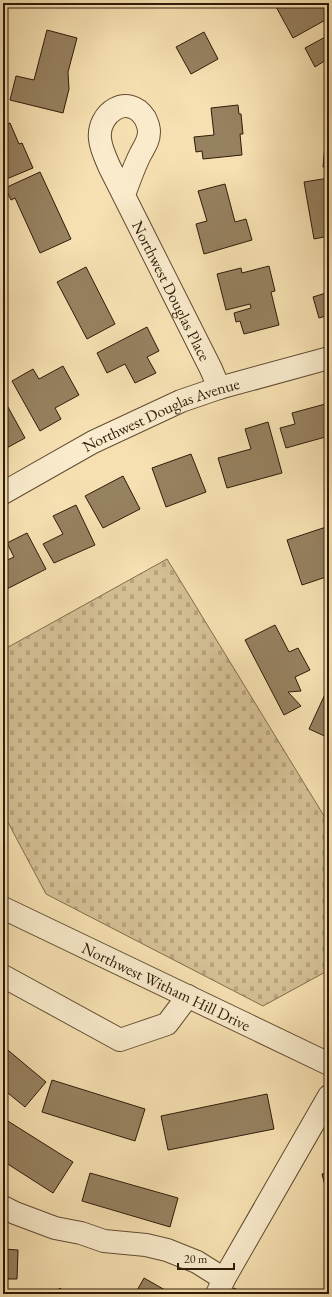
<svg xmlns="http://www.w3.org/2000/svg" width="332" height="1297" font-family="'EB Garamond',serif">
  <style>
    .cemetery { fill: url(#cemetery-stones); stroke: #816d4e }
    .building { fill: #968160; stroke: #2e1b08 }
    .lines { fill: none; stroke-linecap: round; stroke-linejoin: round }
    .minor-casing { stroke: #604c32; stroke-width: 24 }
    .minor { stroke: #f9ebcc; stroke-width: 22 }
    .labels { text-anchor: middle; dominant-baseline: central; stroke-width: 4; stroke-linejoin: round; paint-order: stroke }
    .street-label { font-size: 16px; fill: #2e1b08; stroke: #f9ebcc }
  </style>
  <defs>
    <pattern id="cemetery-stones" width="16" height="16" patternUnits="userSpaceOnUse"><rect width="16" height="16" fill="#d4bf94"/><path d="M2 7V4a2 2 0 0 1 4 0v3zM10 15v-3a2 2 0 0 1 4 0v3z" fill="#b6a47e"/></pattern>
  </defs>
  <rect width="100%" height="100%" fill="#f6e0b1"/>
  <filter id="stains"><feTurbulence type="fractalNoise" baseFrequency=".005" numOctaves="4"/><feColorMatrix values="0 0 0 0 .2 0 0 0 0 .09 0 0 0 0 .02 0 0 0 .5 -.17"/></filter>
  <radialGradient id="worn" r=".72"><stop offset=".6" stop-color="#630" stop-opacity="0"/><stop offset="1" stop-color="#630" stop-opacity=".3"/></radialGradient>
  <path class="cemetery" d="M167 559 329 824V970L263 1006 46 894 3 813V650Z"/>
  <path class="building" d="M274 3H329V18L293 38Z
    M47 30 77 38 68 72 69 89 63 113 10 100 16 76 34 80Z
    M204 32 218 59 191 74 176 47Z
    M329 35V66L326 60 315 67 305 48Z
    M238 105 239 114H241L243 134H240L242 155 203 159 202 151 196 152 194 137 214 135 211 108Z
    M328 108H329V168L323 167Z
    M3 116 7 124 10 123 19 144 22 143 33 168 4 180 3 178Z
    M40 172 71 239 40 253 15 198 11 200 5 188Z
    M329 178V236L314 239 304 182Z
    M225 184 235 222 246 219 252 240 204 254 196 224 207 221 198 191Z
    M269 266 275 291 271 292 279 325 244 334 240 321 236 322 234 313 251 308 250 304 226 310 217 274 241 268 242 273Z
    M86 267 115 324 87 339 57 282Z
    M329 292V315L319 318 313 297Z
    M147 327 159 351 147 357 156 373 135 383 125 364 107 373 97 353Z
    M63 366 79 395 55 408 61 419 40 431 12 381 33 369 39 379Z
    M3 398 25 438 3 450Z
    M329 403V436L286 448 280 428 295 424 292 413Z
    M268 422 282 473 227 488 218 458 251 449 245 429Z
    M191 454 206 492 166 507 152 468Z
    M123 476 140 509 103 528 85 496Z
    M76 505 95 545 54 563 43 544 63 534 53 516Z
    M329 526V576L302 585 287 540Z
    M27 533 46 569 3 591V562L14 557 7 543Z
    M275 625 289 652 298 648 310 670 295 677 301 691 288 692 301 706 284 715 245 640Z
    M326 692 329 693V738L309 729Z
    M3 1046 46 1082 25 1107 3 1089Z
    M52 1080 145 1109 135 1141 42 1112Z
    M267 1094 274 1129 168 1150 161 1116Z
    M3 1118 73 1162 53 1193 3 1161Z
    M329 1172V1201L322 1174Z
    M90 1173 178 1198 170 1227 82 1201Z
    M3 1249 18 1250 17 1279H3Z
    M144 1278 172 1294H135Z
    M60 1288 65 1294H53Z
    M234 1288 245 1294H231Z
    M329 1292V1294H289Z"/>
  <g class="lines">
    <g class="minor-casing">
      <g id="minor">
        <path id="s1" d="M124 195C129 181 134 167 140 155 144 147 149 141 149 132 149 127 147 122 145 118 128 92 97 113 100 139 101 149 106 159 110 168L211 369 219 388"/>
        <path id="s2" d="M3 493 93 442 181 401 219 388 329 358"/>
        <path id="s3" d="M3 908 329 1064"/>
        <path d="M3 976 120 1040 167 1024 188 996"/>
        <path d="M3 1207 15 1213 55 1228 81 1233 104 1241 146 1245 167 1250 197 1262 224 1279"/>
        <path d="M217 1294 224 1279 329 1096"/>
      </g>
    </g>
    <use href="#minor" class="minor"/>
  </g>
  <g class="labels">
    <g class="street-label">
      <text stroke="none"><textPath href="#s1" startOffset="321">Northwest Douglas Place</textPath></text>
      <text stroke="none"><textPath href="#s2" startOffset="177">Northwest Douglas Avenue</textPath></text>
      <text stroke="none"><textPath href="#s3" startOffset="181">Northwest Witham Hill Drive</textPath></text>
    </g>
  </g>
  <rect width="332" height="1297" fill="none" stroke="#f6e0b1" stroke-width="16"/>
  <rect x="4" y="4" width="324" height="1289" fill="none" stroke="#2e1b08" stroke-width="2"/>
  <rect x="8" y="8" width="316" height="1281" fill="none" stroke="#2e1b08"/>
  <path d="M178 1263v6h56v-6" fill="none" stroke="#2e1b08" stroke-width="2"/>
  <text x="184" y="1263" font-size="12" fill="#2e1b08" stroke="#f9ebcc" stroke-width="3" paint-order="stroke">20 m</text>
  <rect width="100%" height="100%" filter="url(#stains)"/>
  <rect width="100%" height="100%" fill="url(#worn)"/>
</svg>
